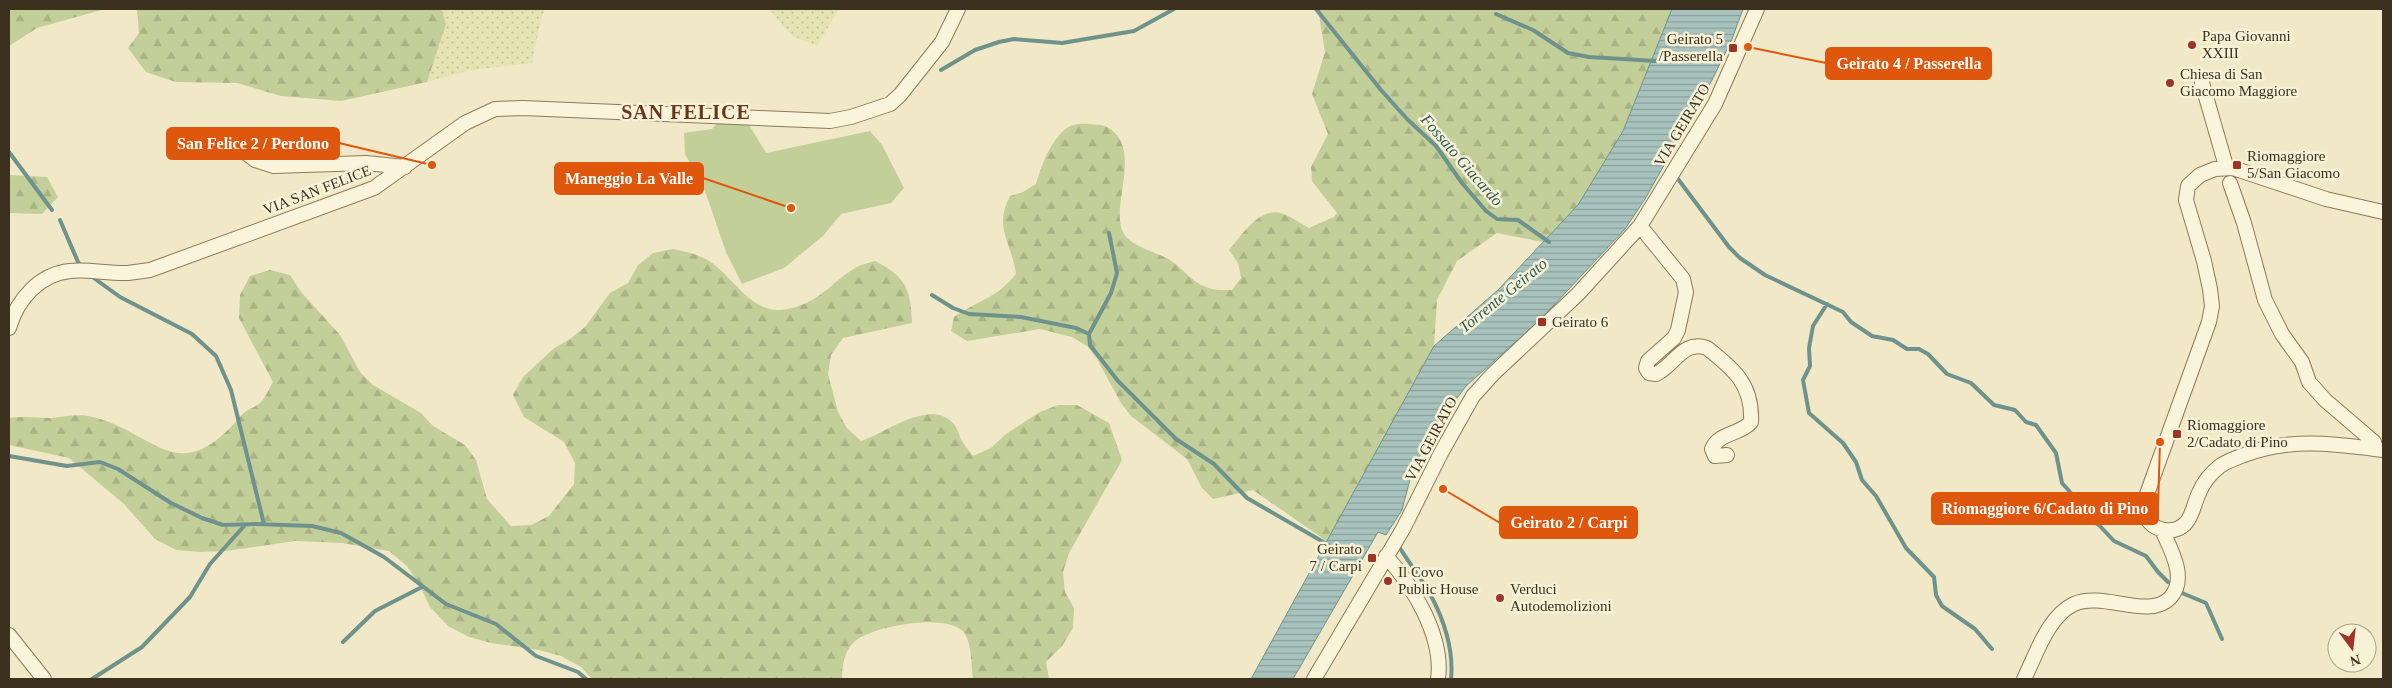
<svg xmlns="http://www.w3.org/2000/svg" width="2392" height="688" font-family="Georgia,serif">
  <style>
    .farmland { fill: url(#farmland-dots) }
    .forest { fill: url(#forest-firs) }
    .pitch { fill: #c3cf99 }
    .water { fill: url(#water-rules); stroke: #6e938d }
    .lines { fill: none; stroke-linecap: round; stroke-linejoin: round }
    .stream { stroke: #6e938d; stroke-width: 4 }
    .minor-casing { stroke: #8c7a5b; stroke-width: 16 }
    .minor { stroke: #faf4da; stroke-width: 14 }
    .poi-dot { fill: #9e3428; stroke: #f7f1d6; stroke-width: 2 }
    .labels { text-anchor: middle; dominant-baseline: central; stroke-width: 5; stroke-linejoin: round; paint-order: stroke }
    .poi-label { font-size: 15px; fill: #3c301f; stroke: #f7f1d6; text-anchor: start }
    .street-label { font-size: 15px; fill: #3c301f; stroke: #f7f1d6 }
    .water-label { font-size: 16px; font-style: italic; fill: #2e5a5c; stroke: #f7f1d6 }
    .district-label { font-size: 20px; font-weight: bold; letter-spacing: 1px; fill: #6a351d; stroke: #f7f1d6 }
    .leader { fill: none; stroke: #df570d; stroke-width: 2 }
    .callout-dot { fill: #df570d; stroke: #f7f1d6; stroke-width: 2 }
    .callout { fill: #df570d; stroke: #df570d; stroke-width: 2 }
    .callout-label { font-size: 16px; text-anchor: middle; font-weight: bold; fill: #fff }
  </style>
  <defs>
    <pattern id="farmland-dots" width="8" height="8" patternUnits="userSpaceOnUse" patternTransform="scale(1.25)"><rect width="8" height="8" fill="#e6e3b3"/><path d="M2 2h.1M6 6h.1" fill="none" stroke="#c6c39a" stroke-width="1.8" stroke-linecap="round"/></pattern>
    <pattern id="forest-firs" width="22" height="20" patternUnits="userSpaceOnUse" patternTransform="scale(1.25)"><rect width="22" height="20" fill="#c3cf99"/><path d="M5 1l3.5 6h-7zM16 11l3.5 6h-7z" fill="#a8b283"/></pattern>
    <pattern id="water-rules" width="6" height="5" patternUnits="userSpaceOnUse" patternTransform="scale(1.25)"><rect width="6" height="5" fill="#a8c3be"/><path d="M0 2.5h6" fill="none" stroke="#8a9f9a"/></pattern>
  </defs>
  <rect width="100%" height="100%" fill="#f0e8c6"/>
  <path class="farmland" d="M441 9H549H545L541 19 532 63 471 70 427 82 446 24Z
    M769 9H839L817 46 792 36Z"/>
  <path class="forest" d="M9 9H105L37 28 9 46Z
    M137 9H441L446 24 427 82 341 101 281 96 237 83 176 82 146 72 128 48 139 33Z
    M1318 9H1672L1623 131 1578 205 1543 242 1497 233 1457 261 1437 300 1434 346 1328 542 1253 490 1213 499 1202 488 1187 459 1131 416 1121 403 1097 359 1087 346 1072 337 1040 329 967 341 951 331 954 317C978 300 996 299 1016 274 1012 242 993 229 1010 196L1023 192 1036 184C1042 165 1047 149 1061 133 1068 125 1077 123 1088 124 1094 125 1102 124 1107 127 1145 148 1108 208 1124 234 1132 247 1157 252 1170 260 1183 268 1191 282 1206 287 1215 291 1223 290 1232 290L1241 278 1238 263 1229 250C1241 236 1259 207 1281 213 1290 216 1300 223 1309 228L1334 217 1337 213 1312 181 1311 167 1328 134 1312 94 1325 52Z
    M9 175 47 177 58 197 42 214 9 213Z
    M673 249C686 252 698 254 709 261 737 279 752 319 792 308 823 300 832 281 857 267 862 264 869 263 875 261 906 277 911 289 912 323L843 338 831 355 828 374 838 412 847 428 861 441C885 433 930 398 953 423 957 427 959 435 962 441 965 446 969 451 973 456L991 448 1006 434 1040 412 1058 405H1077L1109 423 1122 460 1069 553 1063 572 1065 592 1074 608 1073 628 1062 646 1046 662 1049 679H973C971 665 972 646 965 634 951 611 869 626 853 643 844 652 842 667 842 679H592L581 667 561 656 539 650 491 643 469 637 448 626 430 607 420 586 407 566 389 551 342 543 295 541 226 551 201 552 176 550 155 539 124 504 69 458 9 445V418C23 416 37 418 51 418 64 417 79 413 93 417 157 433 177 490 240 417 246 409 255 408 261 402 266 397 269 388 273 382L239 318 240 295 250 276 270 270 290 275 301 292 340 335 360 372 373 385 421 413 433 426 465 445 476 460 487 499 511 526 531 525 549 516 574 484 575 463 564 442 524 417 513 395 523 377 553 349 570 339 585 327 610 293 628 283 638 265 653 253Z"/>
  <path class="pitch" d="M719 121 748 123 766 153 870 131 882 145 904 188 891 203 841 214 823 236 784 268 742 284 726 252 705 191 685 154 684 133 712 129Z"/>
  <path class="water" d="M1672 9H1743L1732 39 1712 80 1645 199 1625 229 1539 321 1466 386 1440 421 1421 453 1412 472 1402 510 1386 535 1378 532 1293 679H1251L1434 346 1498 290 1578 205 1623 131Z"/>
  <g class="lines">
    <path class="stream" d="M1316 9 1381 90 1407 119 1436 146 1462 183 1486 211 1497 219 1518 220 1549 242
      M1496 14 1533 30 1568 53 1589 57 1656 61
      M941 70 975 50 999 42 1014 39 1062 43 1134 31 1174 9
      M9 152 52 210
      M1678 179 1729 247 1740 258 1765 275 1843 312 1851 322 1872 336 1893 340 1907 349H1919L1928 354 1947 374 1971 383 1994 405 2015 410 2026 422 2036 425 2056 453 2062 483 2079 502 2086 516 2099 525 2114 541 2146 556 2158 572 2168 582
      M60 220 78 262 82 267
      M1109 233 1117 273 1111 293 1089 334 1090 345 1118 381 1176 439 1214 464 1247 498 1332 547
      M91 276 120 297 192 334 216 356 231 390 264 524
      M932 295 953 308 969 314 1021 317 1076 328 1089 334
      M1827 304 1813 326 1809 348 1810 366 1803 380 1809 413 1843 443 1856 462 1862 480 1876 496 1906 548 1934 577 1936 595 1942 606 1975 629 1992 649
      M9 456 67 466 100 462 118 469 171 503 202 518 223 525 256 524 312 526 341 533 384 557 446 604 496 624 536 656 578 672 586 679
      M1398 545C1408 562 1421 577 1430 594 1444 619 1454 651 1451 679
      M2182 593 2206 603 2222 639
      M343 642 375 611 422 587
      M92 679 142 647 190 597 210 564 245 525"/>
    <g class="minor-casing">
      <path id="minor" d="M2202 83 2226 166
        M226 138 255 160 274 166 366 163 405 167
        M2230 183 2244 223 2265 300 2282 334 2302 362 2309 382 2325 400 2374 442 2375 449
        M2383 212 2326 199 2233 168 2215 169 2200 175 2188 186 2186 200 2204 261 2210 289 2212 306 2209 322 2147 494 2146 517C2153 531 2173 535 2185 524 2193 516 2194 503 2199 493 2203 483 2211 473 2220 466 2227 461 2236 458 2244 455 2290 437 2336 444 2383 450
        M1640 226 1683 279 1686 292 1678 330 1674 338 1648 361 1646 368 1649 373 1656 374C1674 366 1683 339 1707 348 1734 369 1753 385 1751 422 1740 435 1719 432 1712 449L1715 456 1727 455
        M9 328C17 300 39 274 70 271 89 269 109 274 128 273 135 272 143 271 150 270L374 188 465 123 495 109 523 108 830 121 851 117 890 104 900 95 942 42 958 9
        M1386 556C1413 586 1444 637 1438 679
        M9 635 44 679
        M1314 679 1403 529 1441 453 1473 396 1493 374 1578 294 1640 226 1715 104 1757 9
        M2024 679C2036 655 2048 616 2074 604 2103 591 2149 620 2170 598 2188 579 2171 550 2162 530"/>
    </g>
    <use href="#minor" class="minor"/>
  </g>
  <g class="poi-dot">
    <circle cx="2192" cy="45" r="5"/>
    <rect x="1728" y="43" width="10" height="10" rx="2.5"/>
    <circle cx="2170" cy="83" r="5"/>
    <rect x="2232" y="160" width="10" height="10" rx="2.5"/>
    <rect x="1537" y="317" width="10" height="10" rx="2.5"/>
    <rect x="2172" y="429" width="10" height="10" rx="2.5"/>
    <rect x="1367" y="553" width="10" height="10" rx="2.5"/>
    <circle cx="1388" cy="581" r="5"/>
    <circle cx="1500" cy="598" r="5"/>
  </g>
  <g class="labels">
    <g class="poi-label">
      <text x="2202" y="36">Papa Giovanni<tspan x="2202" dy="17">XXIII</tspan></text>
      <text x="1723" y="39" text-anchor="end">Geirato 5<tspan x="1723" dy="17">/Passerella</tspan></text>
      <text x="2180" y="74">Chiesa di San<tspan x="2180" dy="17">Giacomo Maggiore</tspan></text>
      <text x="2247" y="156">Riomaggiore<tspan x="2247" dy="17">5/San Giacomo</tspan></text>
      <text x="1552" y="322">Geirato 6</text>
      <text x="2187" y="425">Riomaggiore<tspan x="2187" dy="17">2/Cadato di Pino</tspan></text>
      <text x="1362" y="549" text-anchor="end">Geirato<tspan x="1362" dy="17">7 / Carpi</tspan></text>
      <text x="1398" y="572">Il Covo<tspan x="1398" dy="17">Public House</tspan></text>
      <text x="1510" y="589">Verduci<tspan x="1510" dy="17">Autodemolizioni</tspan></text>
    </g>
    <g class="street-label">
      <text transform="translate(1682 125) rotate(-59)">VIA GEIRATO</text>
      <text transform="translate(317 190) rotate(-21)">VIA SAN FELICE</text>
      <text transform="translate(1431 439) rotate(-62)">VIA GEIRATO</text>
    </g>
    <g class="water-label">
      <text transform="translate(1462 160) rotate(49)">Fossato Giacardo</text>
      <text transform="translate(1503 295) rotate(-39)">Torrente Geirato</text>
    </g>
    <g class="district-label">
      <text x="686" y="112">SAN FELICE</text>
    </g>
  </g>
  <path class="leader" d="M1748 47L1826 63M432 165L339 143M791 208L703 178M2160 442L2158 508M1443 489L1500 523"/>
  <g class="callout-dot">
    <circle cx="1748" cy="47" r="5"/>
    <circle cx="432" cy="165" r="5"/>
    <circle cx="791" cy="208" r="5"/>
    <circle cx="2160" cy="442" r="5"/>
    <circle cx="1443" cy="489" r="5"/>
  </g>
  <g class="callout">
    <rect x="1826" y="48" width="165" height="31" rx="5"/>
    <rect x="167" y="128" width="172" height="31" rx="5"/>
    <rect x="555" y="163" width="148" height="31" rx="5"/>
    <rect x="1932" y="493" width="226" height="31" rx="5"/>
    <rect x="1500" y="507" width="137" height="31" rx="5"/>
  </g>
  <g class="callout-label">
    <text x="1909" y="69">Geirato 4 / Passerella</text>
    <text x="253" y="149">San Felice 2 / Perdono</text>
    <text x="629" y="184">Maneggio La Valle</text>
    <text x="2045" y="514">Riomaggiore 6/Cadato di Pino</text>
    <text x="1569" y="528">Geirato 2 / Carpi</text>
  </g>
  <rect width="2392" height="688" fill="none" stroke="#3c301f" stroke-width="20"/>
  <g transform="translate(2352 648) rotate(165)"><circle r="24" fill="#f7f1d6" stroke="#aca48d"/>
  <path d="M0-4L9 19L0 12L-9 19Z" fill="#9e3428"/>
  <text y="-8" font-size="14" font-weight="bold" text-anchor="middle" fill="#3c301f">N</text>
  </g>
</svg>
